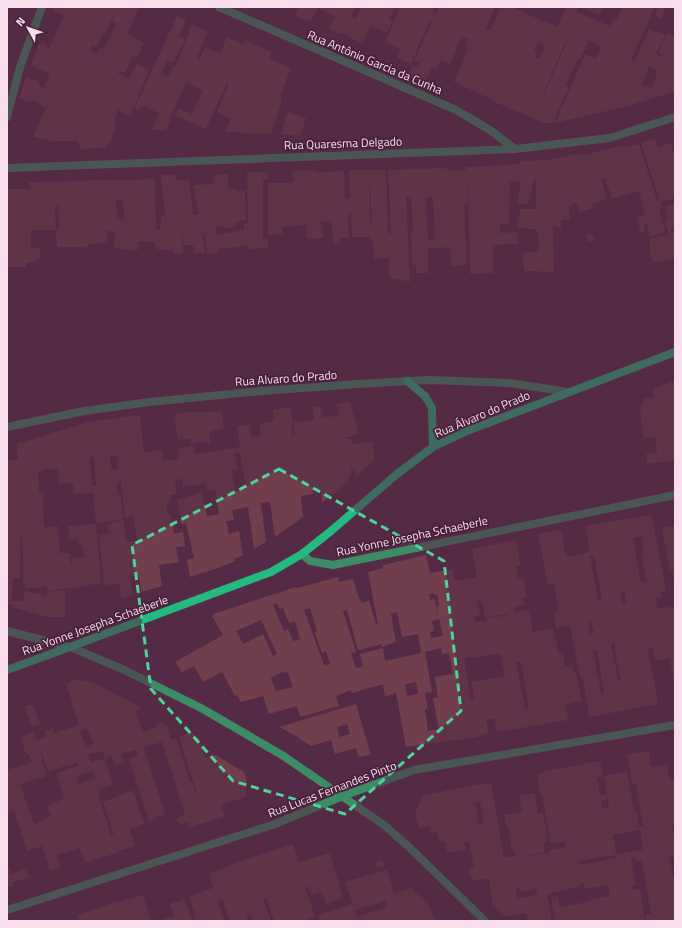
<svg xmlns="http://www.w3.org/2000/svg" width="682" height="928" font-family="'Titillium Web',sans-serif">
  <style>
    .building { fill: #713e4d; fill-rule: evenodd }
    .lines { fill: none; stroke-linecap: round; stroke-linejoin: round }
    .street { stroke: #3d8c68; stroke-width: 8 }
    .secondary { stroke: #24b980; stroke-width: 8 }
    .marked { fill: none; stroke: #4ed39a; stroke-width: 3; stroke-dasharray: 8 5; stroke-linejoin: round }
    .labels { text-anchor: middle; dominant-baseline: central; stroke-width: 3.5; stroke-linejoin: round; paint-order: stroke }
    .street-label { font-size: 12px; fill: #f8dded; stroke: #49203c }
  </style>
  <rect width="100%" height="100%" fill="#542a46"/>
  <path class="building" d="M54 7H139L127 34 144 43 137 58 133 56 125 73 119 71 118 73 129 79 137 64 149 70 130 116 118 110 115 117V129L110 144H107L106 148 80 149V144H78L79 141H51L33 137 46 108 32 100 31 102 19 98 26 77 39 82 38 85 44 88 50 74 31 65 39 44H40L41 42 48 45 46 47 49 48 64 16 52 11ZM114 14H115L112 21 116 23 104 49 100 47 97 54 90 50 92 45 97 47 103 34H105Z
    M298 7H318L311 22 295 16Z
    M320 7H355L351 16 356 19 361 7H395L389 19 392 21 387 33 370 26 362 43 346 36 347 35 342 33 341 34 329 29 335 16 319 9Z
    M400 7H435L433 12 436 13 438 7H495L486 29 490 31 501 7H517L516 9 557 27 566 7H578L577 12 610 26 614 18 617 19 622 7H655L631 60 635 61 649 29 665 35 656 54 662 57 663 56 658 53 667 33 675 37V92L633 104 632 105 555 123 585 54 596 59 602 47 589 41 580 59 578 58 566 85 569 86 553 123H544L495 102V101L454 82 466 55 465 54 468 48 465 46 469 39 462 36 450 64 441 60 437 69 432 67 425 83 408 76 413 65 418 67 419 63 414 61 432 21 430 20 411 64 397 58 400 49 385 42ZM566 40 567 41 544 95 543 94ZM538 42 545 46 539 59 535 57 537 53 534 51ZM649 67 658 71 651 88 642 85Z
    M580 7H603L599 15Z
    M659 7H666L661 19 655 16Z
    M177 16 186 20 179 36 185 39 173 63 167 60 161 74 168 77 173 66 175 67 192 24 208 32 197 58 200 59 205 47 220 53 227 37 243 45 245 40 272 52 269 58 291 68 280 96 281 97V104L271 134 225 132 231 119 217 112 229 84 227 83 206 129 175 116 179 108 192 114 203 90 186 82 170 118 171 119 166 130H152L159 113 142 106 139 111 134 109Z
    M287 112 306 118 301 136 281 134Z
    M655 138 658 147 671 143 675 158V196L673 197V199L660 201 641 143Z
    M639 144 657 201 660 200 662 208 659 209 665 232 650 237 647 223 645 224 644 232 640 233 637 217 645 215 639 191 612 199 605 178 601 179 607 199 592 204 594 208 580 212 577 203 571 204 572 206H569L570 219 561 220V228L553 226 554 272 540 273V271H524L523 253 539 252V238H538V231H536V229H525L526 228H517V217H520V209H536V179H534L528 205 517 203 521 181 510 182 509 224H500V233L517 232 518 244 493 245V273L470 274 468 186 467 187 468 204H464L467 265 451 266 450 247 428 249V273H416V265H412L411 231H413L411 196H406L410 282 389 277V258L374 259 373 240H371L370 237H352L351 213H348L349 238H340V244L333 243 332 221 321 222 324 238 307 239 306 224 305 225 285 227 282 228 283 234 268 235V183H293L292 171 314 170V172L344 171 345 199H350L349 170H386L388 234H391L388 170 447 168V171L466 170V167L521 164V161L551 160V159L579 154 580 156 623 145V147ZM369 188H370L372 222H370ZM433 197 435 239 428 240 426 198Z
    M247 172H268V179H263V239H268V248L249 249V245L218 249 219 252 208 254 204 233 202 234 205 253 194 254 193 245H184L181 224 183 253 175 254 172 250H161L154 248 155 242H147V241H139L137 251 114 248 115 231H107V242H105V243L90 244 86 247H59L57 249 56 230H31V247L32 248 40 247V259L33 262 26 263V267H7V189H30L29 182 155 179 156 230H160L161 216H165L161 175H175L176 180H189L193 215 199 214 193 185 214 184 213 175 228 174 229 189 236 188 237 191H245L246 220 235 222V227L224 228 223 226 216 227 217 235 244 230V224L248 223ZM116 200H123L124 220H117ZM55 205 58 206 59 229H56Z
    M674 204 675 227 670 228 671 231H675V258L653 263 650 253V238L669 235 665 222 668 221 665 206Z
    M591 233 595 240 588 242 585 235Z
    M675 381V460L647 464 646 454 657 452 655 437 644 439 640 414 642 413 640 405 644 404 643 399 654 397 653 391 655 390 654 388Z
    M350 402 359 434 346 438V439H351L352 444 373 441 375 460 356 476 355 468H351V475H349V481L322 503 321 489 313 490V494L301 496 303 517 275 537 270 502 261 503 266 542 254 549 248 507 232 510 234 520 226 521 229 534 239 531 243 555 234 559 235 561 218 568 190 577 187 560 194 558 186 523 181 524 177 500 202 492 207 516 219 514 215 490 207 491 206 483 183 487 182 479 175 480 177 494 170 495V502L166 504 168 514H171L174 534 183 532 185 546 176 547 179 562 159 565 162 586 141 592 139 575 130 576 133 595 121 599 119 584 104 585 99 535 109 534 107 524 124 520 126 542 137 541 133 516 125 518 121 481H120V483H117L118 495 121 494 123 519 96 524 101 583 73 588 47 591V587L25 588V584H23L24 572 23 573V549H22L21 525 20 578H13L12 601H23L25 591 47 596V592L65 590V617H48L14 608V606L7 604V460L18 459 17 444 88 422 140 415 144 452 162 450 163 461 179 459 177 448 194 446 195 454 240 447 237 426 250 425 251 437 261 436 259 424 274 421 273 409 291 408 293 425H291L292 435H295L294 422 314 420 313 407 321 406 323 417 339 416 336 404ZM234 453H240L246 489 235 491 232 470 238 469ZM117 455 118 469 111 470 110 456ZM90 457H94L96 486H92ZM58 468 59 484 73 483 74 494 93 493 96 524 68 526 69 540 78 539 79 545H83L84 557 71 558 72 565H70V553H60L58 526 44 527 43 493H39L38 472H42V470Z
    M222 411 224 428 209 432 211 444H207V441L191 444 190 438 178 440 175 420H173V417H177V413Z
    M652 515 666 591 660 592 662 598 656 599 658 609 675 606V687L669 658 655 661 653 648 648 649 658 704 589 717 583 678H580L570 625 556 628 554 613 559 612 554 584 548 585 538 534 561 530 566 557 590 552 585 526ZM641 536 644 551 641 552 646 581 641 582 633 538ZM594 555 602 599 598 600 590 556ZM625 592 627 604 622 605 620 593ZM591 621 594 633 590 634 588 622ZM611 643H614L620 680H618ZM593 650H597L604 693H601L597 673H595V671L597 670Z
    M675 525V579H673L672 570 670 571 662 528Z
    M516 540 521 566 516 567 518 578 523 577 527 597 523 598 524 605 514 607 515 612 529 610 533 632 553 628 559 655 563 654 565 666 572 665 573 672H576L582 701 565 705 568 720 497 732 494 718 486 720 489 733 478 736V737L406 747 396 693 385 697 383 684 352 693 351 690 336 696 339 706 300 717 297 706 269 714 263 696 241 702 237 695 235 696 222 672 203 682 194 666 182 672 175 662 223 635 212 616 213 614 296 587 297 588 338 577 339 582 353 579 359 599H360L361 603 369 601 376 624H378L368 572 383 568V565L426 555 430 573 453 569 455 581 477 577 472 549ZM434 593V595L437 594 439 606H437L438 616 435 599 430 600 429 594ZM477 601H482L485 618 507 614 508 615 485 619V621L475 622 474 616 480 615ZM277 603 280 609 283 608 289 623 295 621 300 639 293 641 288 629 284 631 273 605ZM310 608 317 632 315 633 322 653 326 651 330 664 324 665 304 610ZM347 610 358 650 382 644V647L396 642 391 614 397 612 402 637 418 634 421 653 385 661 383 648 360 654 363 667 356 668 351 653 356 652 343 611ZM439 619 443 636 431 638 430 632 434 631 432 621ZM261 620 277 654 273 656 263 634 243 644 236 631ZM441 648 442 654 449 653 453 674 435 677 438 697 433 698 439 729 428 731 425 709H428L425 693 432 692 425 652ZM500 653 505 676 471 682 475 699 471 700 464 658 471 656V658ZM516 662H521L529 708 525 709ZM284 671 285 673 288 672 293 687 276 691 271 678ZM416 682 418 694 407 696 405 684Z
    M73 680 92 682 142 708 141 710 136 711 142 732 157 727 156 723 162 722 163 725 167 724 171 740 176 738 190 782H192L196 794H197L179 737 191 733 199 738 205 757 216 755 244 772 247 782 246 797 221 805 225 817 189 827 188 822 180 825V823H178L176 818 185 815 162 742 144 747 165 815 156 817 153 821 149 822 129 759 138 756 136 750 121 754 124 763 115 765 112 756 105 758 103 751 88 754 91 763 105 758 113 785 99 789 101 795H98L111 835 114 834 103 802 133 790 144 824 130 829 135 846 119 851V852L85 863 80 848 57 855 61 868 50 871 42 846 27 851 14 811 7 813V770L32 762 29 754H26L20 737 34 732 36 740 47 737 45 731 53 728 54 733 79 725 66 684ZM88 729 93 744 86 747 80 731ZM39 748H40L48 772 65 766V767L77 763 78 766 56 773 64 799 47 805 51 816 34 824 20 784 47 776ZM93 771 96 778 75 785 79 783 77 776Z
    M33 704 40 724 32 727 25 706Z
    M356 704 371 755 358 757 356 748 335 754 331 740 311 746 298 738H300L279 727ZM347 724 350 734 339 737 337 727Z
    M649 751 651 767 667 765 670 780 675 779V825H672L675 843V864L673 857H669L673 877H675V921H646L645 914H651L642 860 636 861 635 857 631 858 636 885 631 886 632 890 640 889 645 921H590V920L555 921 551 897 558 896 560 907 587 902V901L610 896 608 885 584 889V883L578 885V887L547 894 552 921H528L526 913 506 917 492 903 489 878 475 881 471 877 469 869 474 868 469 842H464L466 850 447 853 445 841 439 842 437 832 431 834 429 826 419 828 415 813 423 796 472 785V786L491 783 504 857 515 856 514 850H512L508 826H506L504 815 522 812 519 796 535 793 538 814 543 813 548 841 543 842 545 852 530 855 531 856 550 852V850L565 847V841L551 844 542 793 540 794 537 775 542 773V772L600 761 603 777 597 778 600 795 606 794 607 800 601 801 602 809 608 808V806H609L604 776 627 771 634 811H637L639 827 643 826 636 784H632L627 755ZM480 801 484 823 479 824 475 802ZM640 830 643 850 616 854 613 835ZM615 855 616 858 580 865 579 861ZM519 888 520 892 536 889 537 895 517 899 516 889Z
    M293 844 299 862 330 853 343 898 326 904 322 892 311 895 308 886 305 887 315 917 303 921H274L266 897 263 899 271 921H253L250 914 246 915 248 921H230L223 900 218 902 224 921H195L193 916 195 915 189 896 213 888 209 873 230 866 229 865Z
    M380 859 385 864 381 868 380 866 379 868 375 864Z
    M7 863 11 874 26 869 29 878 13 882 14 885 7 887Z
    M387 870 394 893 411 888 431 908 435 921H320L318 915 353 904 345 882ZM385 901 387 907 357 917 355 910Z
    M143 895 151 921H79L77 915 119 901V902Z
    M185 899 192 921H159L174 916 170 904Z"/>
  <g class="lines">
    <path class="street" d="M219 7 456 110 490 130 515 149
      M7 117 20 67 42 7
      M7 168 515 149 610 138 675 117
      M7 427 84 411 149 402 261 391 358 384 429 380 510 383 568 392
      M302 554 310 561 333 565 675 495
      M7 631 70 647 120 668 201 708 282 755 384 825 410 848 485 921
      M7 910 275 824 343 796 414 770 675 725"/>
    <path class="secondary" d="M407 381 425 396 432 408 433 447
      M7 670 70 647 271 572 302 554 331 531 397 474 433 447 467 431 675 352"/>
  </g>
  <path d="M0 0H682V928H0ZM279 469 444 561 461 711 345 814 233 781 151 689 132 545Z" fill="#542a46" fill-opacity=".55" fill-rule="evenodd"/>
  <path class="marked" d="M279 469 444 561 461 711 345 814 233 781 151 689 132 545Z"/>
  <g class="labels">
    <g class="street-label">
      <text transform="translate(375 62) rotate(23)">Rua Antônio Garcia da Cunha</text>
      <text transform="translate(343 143) rotate(-2)">Rua Quaresma Delgado</text>
      <text transform="translate(286 378) rotate(-4)">Rua Alvaro do Prado</text>
      <text transform="translate(482 414) rotate(-23)">Rua Álvaro do Prado</text>
      <text transform="translate(412 536) rotate(-12)">Rua Yonne Josepha Schaeberle</text>
      <text transform="translate(95 625) rotate(-20)">Rua Yonne Josepha Schaeberle</text>
      <text transform="translate(332 789) rotate(-21)">Rua Lucas Fernandes Pinto</text>
    </g>
  </g>
  <rect width="682" height="928" fill="none" stroke="#f8dded" stroke-width="16"/>
  <g transform="translate(28 28) rotate(310)" stroke="#49203c" stroke-width="3" paint-order="stroke">
  <path d="M0-3L7 15L0 10L-7 15Z" fill="#f8dded"/>
  <text y="-6" font-size="11" font-weight="bold" text-anchor="middle" fill="#f8dded">N</text>
  </g>
</svg>
